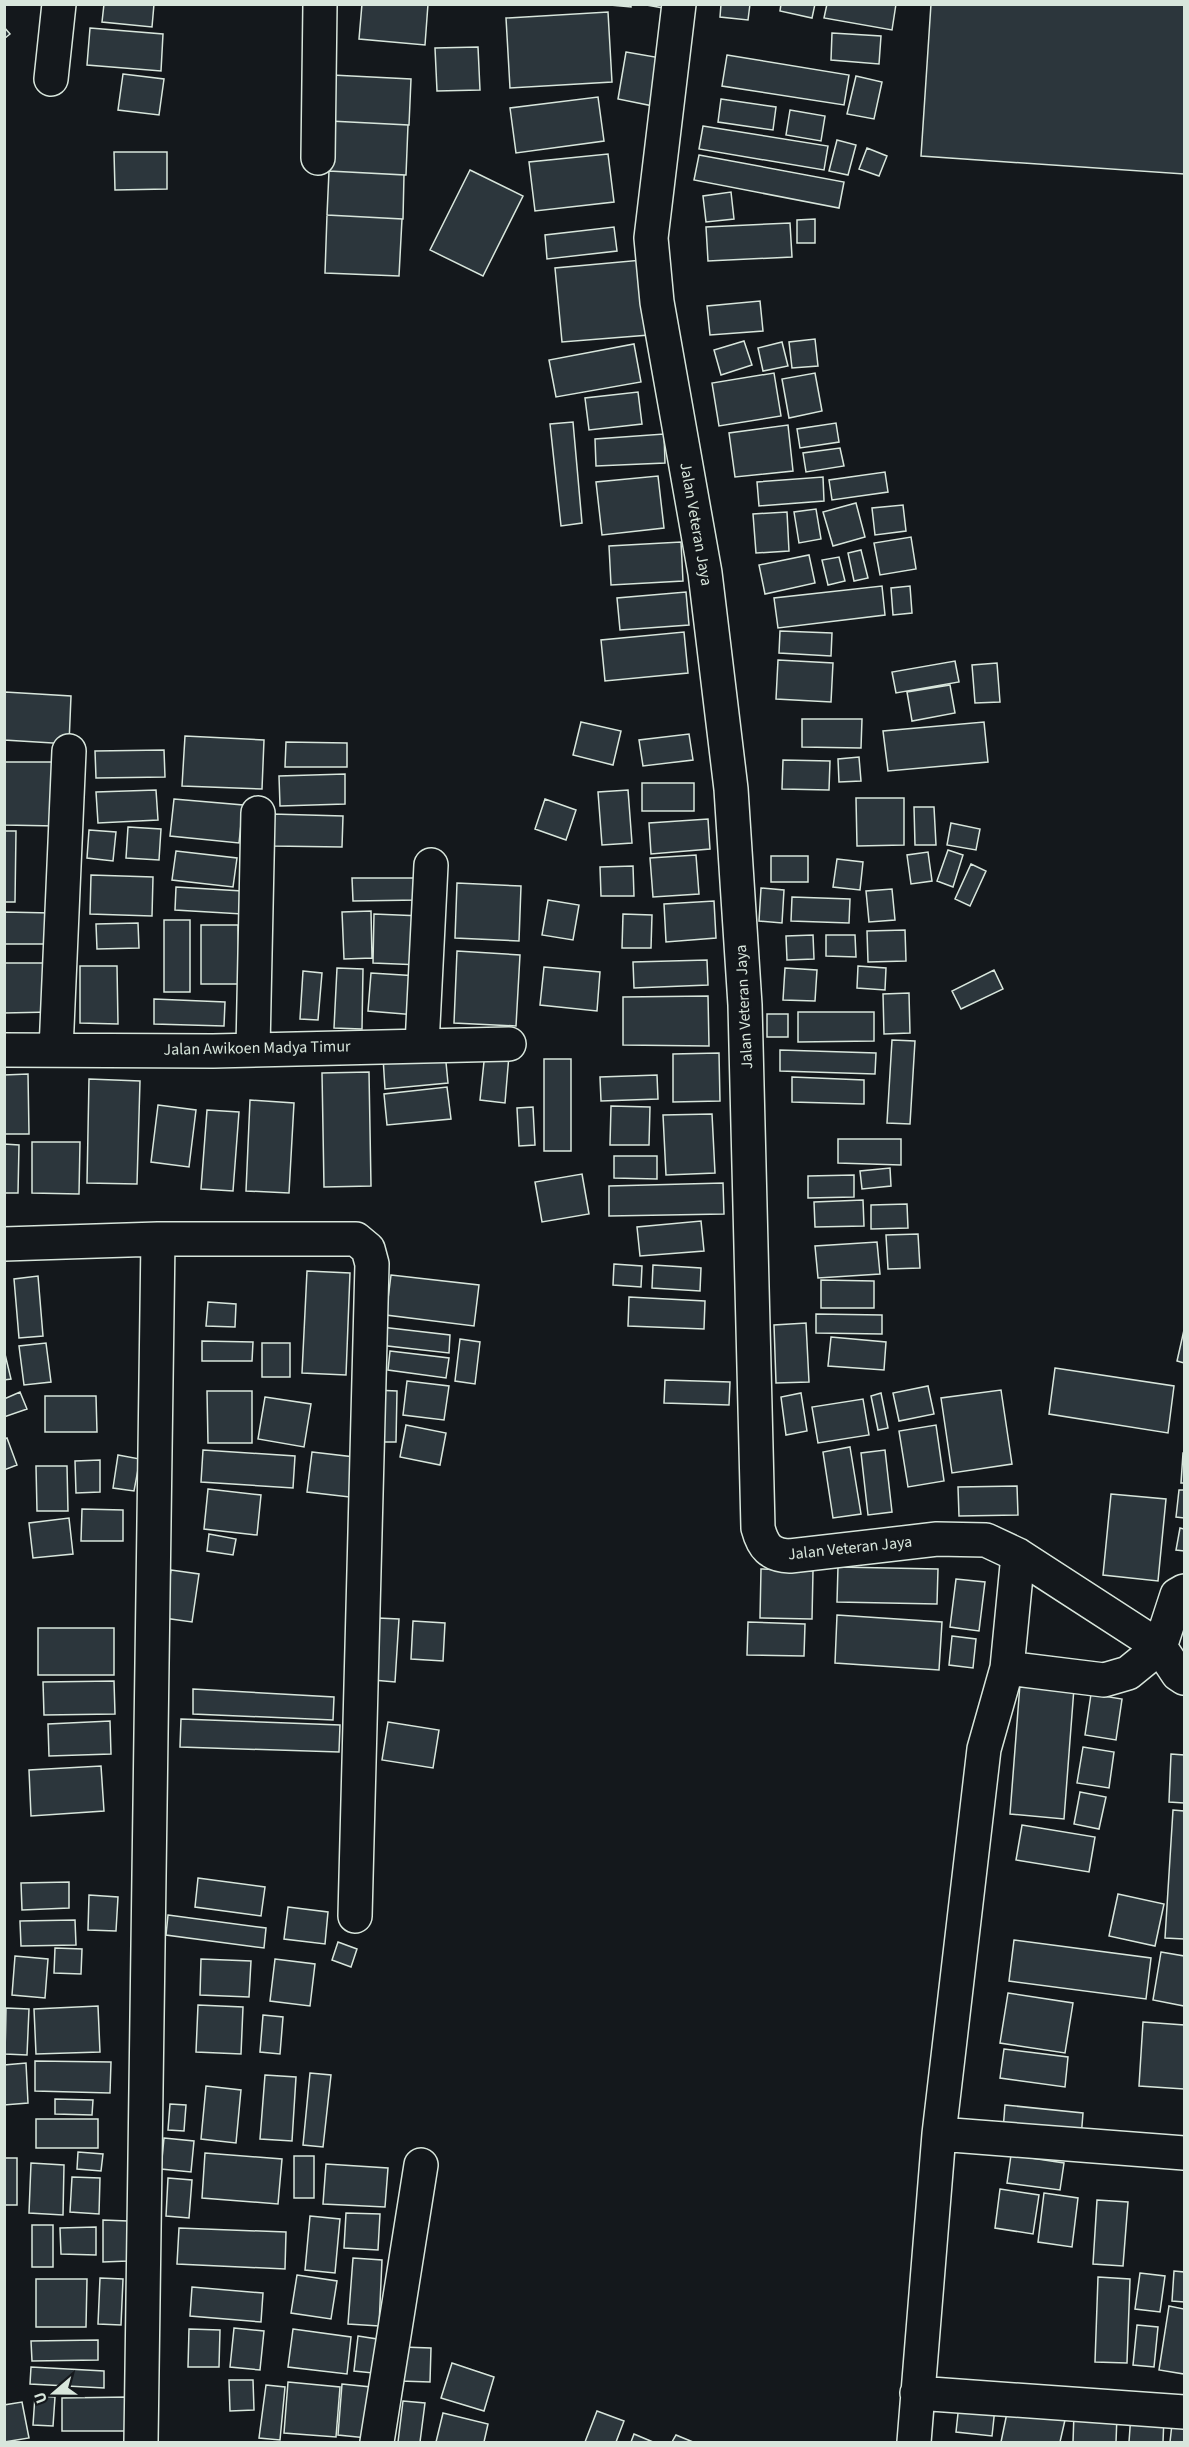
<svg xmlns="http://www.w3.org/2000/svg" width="1189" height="2447" font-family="'Source Sans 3',sans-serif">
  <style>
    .building { fill: #2c363c; stroke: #d8e6dc; stroke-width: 1.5 }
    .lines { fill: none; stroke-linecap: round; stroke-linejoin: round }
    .street-casing { stroke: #d8e6dc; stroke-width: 36 }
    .street { stroke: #14181c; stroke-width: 33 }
    .labels { text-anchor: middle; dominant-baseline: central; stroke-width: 4.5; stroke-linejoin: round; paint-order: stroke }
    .street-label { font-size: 16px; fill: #d8e6dc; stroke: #14181c }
  </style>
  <rect width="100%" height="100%" fill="#14181c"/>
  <path class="building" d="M104 4H154L152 27 102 22Z
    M362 4H428L425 45 359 39Z
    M599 4H631V7Z
    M641 4H669V9Z
    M721 4H750L748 20 720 17Z
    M781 4H815L812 18 780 11Z
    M827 4H896L892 30 824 18Z
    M931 4H1184V174L921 156Z
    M608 12 612 82 510 88 506 18Z
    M4 27 10 34 4 39Z
    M90 28 163 34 161 71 87 65Z
    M832 33 881 36 879 64 831 60Z
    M478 47 480 90 437 91 435 48Z
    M626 52 661 58 653 106 618 99Z
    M727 55 849 75 844 105 722 86Z
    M123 74 164 79 159 115 118 110Z
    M332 75 411 79 409 125 330 121Z
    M856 76 882 82 874 119 847 114Z
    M598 97 604 141 516 153 510 108Z
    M721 99 776 107 773 130 718 122Z
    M790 110 825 116 821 141 786 135Z
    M330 121 408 125 406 175 329 171Z
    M703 126 828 146 824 170 699 149Z
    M837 140 856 145 848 175 829 171Z
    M867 148 887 156 879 176 859 169Z
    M114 152H167V189L115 190Z
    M608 154 614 202 535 211 529 162Z
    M699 155 844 182 839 208 694 180Z
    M470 170 523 196 483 276 430 250Z
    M329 171 404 175 403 219 327 215Z
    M731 192 734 219 706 222 703 196Z
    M327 215 402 219 399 276 325 273Z
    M815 219V243H797V220Z
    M790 223 792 257 708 261 706 227Z
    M614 227 617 251 547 259 545 235Z
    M642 260 649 335 562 342 555 268Z
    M760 301 763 331 710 335 707 306Z
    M815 339 818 366 792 368 789 342Z
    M744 341 752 365 721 375 714 350Z
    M782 342 788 366 763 371 758 348Z
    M634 344 641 382 556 397 549 360Z
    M774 373 781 416 719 426 712 383Z
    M815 373 822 411 789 418 782 379Z
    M638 392 642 424 589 430 585 398Z
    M573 422 582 523 561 526 550 424Z
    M836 423 839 442 800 448 797 429Z
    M788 425 793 471 735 477 729 433Z
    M664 434 665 463 596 466 595 439Z
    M840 448 844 466 806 472 803 453Z
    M885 472 888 492 832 500 829 480Z
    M658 476 664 528 602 535 596 482Z
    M823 477 824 501 759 506 757 482Z
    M856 503 865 537 833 546 823 512Z
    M903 505 906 531 875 535 872 508Z
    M816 509 821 539 799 543 794 512Z
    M787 512 789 551 756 553 753 514Z
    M911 537 916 569 880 575 874 543Z
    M681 542 683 581 611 585 609 546Z
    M861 550 868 578 854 581 848 553Z
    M809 555 815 583 765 594 759 565Z
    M839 557 845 581 828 585 822 560Z
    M882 586 885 615 778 628 774 598Z
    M910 586 912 613 893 615 891 588Z
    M686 592 689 625 620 630 617 598Z
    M780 631 832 633 831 656 779 653Z
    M684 632 688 673 605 681 601 640Z
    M778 660 833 663 831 702 776 699Z
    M955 661 959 682 896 693 892 672Z
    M997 663 1000 702 975 703 972 665Z
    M950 685 955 713 912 721 907 692Z
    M5 692 71 696 69 744 4 740Z
    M802 719H862L861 748 802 747Z
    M581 722 621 731 613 765 573 755Z
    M984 722 988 762 888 771 883 731Z
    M689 734 693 760 643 766 639 740Z
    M185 736 264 740 262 789 182 786Z
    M286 742 347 743V767H285Z
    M164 750 165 777 96 778 95 751Z
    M859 757 861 781 839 782 838 759Z
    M783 760 830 761 829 790 782 789Z
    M4 762H56V826L4 825Z
    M345 774V804L280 806 279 776Z
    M642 783H694V811H642Z
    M156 790 158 820 98 823 96 792Z
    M628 790 632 843 602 845 598 792Z
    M856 798H904V845L857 846Z
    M174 799 243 805 239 843 170 836Z
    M545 799 576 810 566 840 535 829Z
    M914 807H934L936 845H915Z
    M272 814 343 816 342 847 272 846Z
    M708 819 710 849 651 854 649 823Z
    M951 823 980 829 976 850 947 845Z
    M128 827 161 829 159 860 126 858Z
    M89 830 116 832 113 861 87 858Z
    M4 831H16L15 902H4Z
    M948 850 963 855 953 887 937 881Z
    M176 851 237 858 233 887 172 880Z
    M928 852 932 881 911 884 907 855Z
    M696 855 699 894 653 897 650 858Z
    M771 856H808V882H771Z
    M837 859 863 862 860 890 833 887Z
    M971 864 986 871 970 906 955 899Z
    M633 866 634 896H601L600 867Z
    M91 875 153 877 152 916 90 914Z
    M352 878H421L419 900 353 901Z
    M457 883 521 886 519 941 455 938Z
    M176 887 242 891V914L175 910Z
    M761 888 784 890 782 923 759 921Z
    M892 889 895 920 869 922 866 891Z
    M792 897 850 899 849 923 791 921Z
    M548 900 579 905 573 940 542 935Z
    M714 901 716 938 666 942 664 904Z
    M371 911 372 958 344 959 342 912Z
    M4 912 51 913V944H4Z
    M374 914 422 916 421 965 373 963Z
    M623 914 652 915 651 948H622Z
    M164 920H190V992H164Z
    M138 923 139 948 97 949 96 924Z
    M201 925H238L239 984H201Z
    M905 930 906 961 868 962 867 931Z
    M813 935 814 959 787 960 786 936Z
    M826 935H855L856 957 826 956Z
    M457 951 520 955 516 1026 454 1023Z
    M707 960 708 985 634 988 633 962Z
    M4 963H51V1012L4 1013Z
    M80 966H117L118 1024 80 1023Z
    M858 966 886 968 885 990 857 988Z
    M544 967 600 972 597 1011 540 1005Z
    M337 968 363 969 362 1029 334 1028Z
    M785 968 817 970 815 1001 783 1000Z
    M994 970 1003 989 961 1009 952 991Z
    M303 971 322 973 318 1020 300 1019Z
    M371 973 418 976 416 1015 368 1011Z
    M909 993 910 1033 884 1034 883 994Z
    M708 996 709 1046 623 1045V997Z
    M154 999 225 1002 224 1026 154 1024Z
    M798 1012H874V1041L798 1042Z
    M767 1014H788V1037H767Z
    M892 1040 915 1041 910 1124 887 1123Z
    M780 1050 876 1053 875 1074 780 1071Z
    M445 1052 448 1083 385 1089 383 1057Z
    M485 1052 509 1055 505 1103 480 1100Z
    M719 1053 720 1101 673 1102V1054Z
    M544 1059H571V1151H544Z
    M369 1072 371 1186 324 1187 322 1073Z
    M28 1074 29 1134H4V1075Z
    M657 1075 658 1099 601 1101 600 1077Z
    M792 1077 864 1080V1104L792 1102Z
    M89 1079 140 1081 137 1184 87 1183Z
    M447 1087 451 1119 387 1125 384 1094Z
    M250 1100 294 1103 289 1193 246 1191Z
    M158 1105 196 1110 189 1167 151 1162Z
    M611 1106 650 1107 649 1145H610Z
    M533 1107 535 1145 519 1146 517 1108Z
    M207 1110 239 1112 233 1191 201 1189Z
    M712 1114 715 1173 666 1175 663 1115Z
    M838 1139H901V1165L838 1163Z
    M32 1142H80L79 1194 32 1193Z
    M4 1144 19 1145 18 1193H4Z
    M614 1156H657V1179L614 1178Z
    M890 1168 891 1186 862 1189 860 1171Z
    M582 1174 589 1214 542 1222 535 1182Z
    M854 1175V1197L808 1198V1176Z
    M723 1183 724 1214 609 1216V1186Z
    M863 1200 864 1226 815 1227 814 1202Z
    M907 1204 908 1228 871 1229V1205Z
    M701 1221 704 1251 640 1256 637 1227Z
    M918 1234 920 1268 888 1269 886 1235Z
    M877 1242 880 1274 818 1278 815 1246Z
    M614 1264 642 1266 641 1287 613 1285Z
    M653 1265 701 1268 700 1291 652 1288Z
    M307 1271 350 1273 346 1375 302 1373Z
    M391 1275 479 1285 474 1326 386 1315Z
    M38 1276 43 1336 19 1338 14 1279Z
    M821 1280 874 1281V1308H821Z
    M629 1297 705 1301 704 1329 628 1326Z
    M208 1302 236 1304 235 1327 206 1326Z
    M816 1314 882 1315V1334L816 1333Z
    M806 1323 809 1382 776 1383 774 1325Z
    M381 1327 450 1335 449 1353 379 1345Z
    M1184 1330V1363L1177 1361Z
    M831 1337 886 1342 884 1370 828 1366Z
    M460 1339 480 1342 475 1384 455 1381Z
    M202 1341 253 1342 252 1361H202Z
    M46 1343 51 1382 24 1385 19 1346Z
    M262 1343H290V1377H262Z
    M4 1350 11 1379 4 1380Z
    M390 1351 449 1358 446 1378 388 1370Z
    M1055 1368 1174 1386 1168 1433 1049 1414Z
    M665 1380 730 1382 729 1405 664 1403Z
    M407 1381 449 1386 444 1420 403 1415Z
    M928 1386 934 1414 899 1421 893 1393Z
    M374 1390 397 1391 396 1442H373Z
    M1001 1390 1012 1464 952 1473 941 1398Z
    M207 1391H252V1443H208Z
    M20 1392 27 1409 4 1417V1399Z
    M801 1393 807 1431 786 1435 781 1397Z
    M881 1393 888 1428 878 1430 871 1396Z
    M45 1396H96L97 1432H45Z
    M265 1397 311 1404 304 1447 258 1439Z
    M863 1399 869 1435 818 1443 812 1407Z
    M406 1425 446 1433 440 1465 400 1457Z
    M936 1425 944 1481 908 1487 899 1431Z
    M7 1438 17 1465 4 1470V1439Z
    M850 1447 861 1514 833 1518 823 1452Z
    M203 1450 295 1456 293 1488 201 1482Z
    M885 1450 892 1512 868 1515 861 1453Z
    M312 1452 363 1458 358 1498 307 1492Z
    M1183 1453H1184V1483H1181Z
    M118 1455 140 1459 134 1491 113 1488Z
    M100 1460V1492L76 1493 75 1461Z
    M36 1466H67L68 1511H37Z
    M1017 1486 1018 1515 959 1516 958 1487Z
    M208 1489 261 1495 257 1535 204 1529Z
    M1179 1490H1184V1518L1176 1517Z
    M1111 1494 1166 1499 1158 1581 1103 1575Z
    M82 1509 123 1510V1541H81Z
    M69 1518 73 1554 33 1558 29 1523Z
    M1180 1528 1184 1529V1551L1176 1550Z
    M209 1534 236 1539 233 1555 207 1551Z
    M838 1567 938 1569 937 1604 837 1602Z
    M761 1569 813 1571 812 1619 760 1618Z
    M171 1570 199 1574 192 1622 164 1618Z
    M956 1579 985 1582 979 1631 950 1627Z
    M837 1615 942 1622 939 1670 835 1663Z
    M378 1618 399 1619 395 1682 373 1680Z
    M413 1621 445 1623 443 1661 411 1659Z
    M748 1622 805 1624 804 1656 747 1655Z
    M38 1628H114V1675H38Z
    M952 1636 976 1639 973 1668 949 1665Z
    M114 1681 115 1714 44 1715 43 1682Z
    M1020 1684 1074 1688 1064 1819 1010 1814Z
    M193 1689 334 1697 333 1720 193 1714Z
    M1091 1694 1122 1699 1116 1740 1085 1735Z
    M181 1719 340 1725 339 1752 180 1747Z
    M110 1721 111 1754 49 1756 48 1724Z
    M388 1722 439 1730 433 1768 382 1760Z
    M1083 1747 1114 1752 1109 1788 1077 1783Z
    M1171 1754 1184 1755V1803L1169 1802Z
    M101 1766 104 1811 31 1816 29 1770Z
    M1080 1792 1106 1797 1099 1829 1074 1824Z
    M1173 1810 1184 1811V1939L1165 1938Z
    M1022 1825 1095 1837 1089 1872 1016 1860Z
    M198 1878 265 1887 261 1916 195 1907Z
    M69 1882V1908L22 1910 21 1883Z
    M1118 1894 1164 1904 1155 1946 1109 1936Z
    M89 1895 118 1897 116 1931 88 1930Z
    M288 1907 328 1912 325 1944 284 1939Z
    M168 1915 266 1928 264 1948 166 1935Z
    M75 1920 76 1945 21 1946 20 1921Z
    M1014 1940 1151 1958 1146 1999 1009 1981Z
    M338 1942 357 1949 351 1967 332 1960Z
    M55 1948 82 1949 81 1974 54 1973Z
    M1161 1952 1184 1956V2006L1153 2000Z
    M15 1956 48 1959 45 1998 12 1995Z
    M201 1959 251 1961 249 1997 200 1995Z
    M275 1959 315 1964 310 2006 270 2001Z
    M1008 1993 1073 2003 1065 2053 1000 2043Z
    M198 2005 243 2007 241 2054 196 2052Z
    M98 2006 100 2052 36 2054 34 2009Z
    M6 2008 29 2009 27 2055 5 2054Z
    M263 2015 283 2017 280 2054 260 2052Z
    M1143 2022 1184 2025V2089L1139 2086Z
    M1004 2049 1068 2057 1065 2087 1000 2078Z
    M35 2061 111 2062 110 2093 35 2091Z
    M26 2063 28 2103 4 2105V2065Z
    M310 2073 331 2075 323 2147 303 2145Z
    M265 2075 296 2077 292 2141 260 2139Z
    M206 2086 241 2090 236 2143 201 2139Z
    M55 2099 93 2100 92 2115 55 2114Z
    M170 2104 186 2105 184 2131 168 2130Z
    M1005 2105 1083 2113 1081 2138 1003 2130Z
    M36 2119H98V2148H36Z
    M164 2138 194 2141 191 2172 161 2169Z
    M78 2152 103 2154 101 2171 77 2169Z
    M205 2153 282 2159 278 2204 202 2198Z
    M1011 2155 1064 2163 1060 2190 1007 2183Z
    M294 2156H314V2198H294Z
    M4 2158H17V2205H4Z
    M31 2163 64 2165 63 2215 29 2213Z
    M326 2164 388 2168 385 2207 323 2204Z
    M72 2177 100 2178 99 2214 70 2212Z
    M168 2178 192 2180 189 2218 166 2216Z
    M1000 2189 1039 2195 1033 2234 995 2228Z
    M1044 2193 1078 2198 1072 2247 1038 2242Z
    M1097 2200 1128 2202 1123 2266 1093 2264Z
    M346 2213 380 2214 378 2250 344 2248Z
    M310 2216 340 2219 335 2273 305 2270Z
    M103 2220 128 2221V2261L103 2262Z
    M32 2225H53V2267H32Z
    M96 2227V2255L61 2254 60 2228Z
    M179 2228 286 2232 285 2269 177 2264Z
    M353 2258 382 2260 379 2326 348 2324Z
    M1174 2271 1184 2272V2302L1172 2301Z
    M1140 2273 1165 2276 1160 2312 1135 2309Z
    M297 2275 337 2281 331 2319 291 2313Z
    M1098 2277 1130 2279 1127 2363 1095 2362Z
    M100 2278 123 2279 121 2325 98 2324Z
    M36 2279H87L86 2327H36Z
    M192 2287 263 2293 261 2322 190 2316Z
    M1169 2306 1184 2309V2374L1159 2370Z
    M1137 2325 1158 2327 1154 2367 1133 2365Z
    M234 2328 264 2331 260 2370 230 2367Z
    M189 2329 220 2330 219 2367H188Z
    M293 2329 351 2337 347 2374 288 2367Z
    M358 2336 377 2339 373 2373 354 2371Z
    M98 2340V2360L32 2361 31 2341Z
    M402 2347 431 2348 430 2382 400 2381Z
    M452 2363 494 2377 484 2411 441 2398Z
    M31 2367 104 2371V2388L30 2384Z
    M229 2380H253L254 2410 230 2411Z
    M288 2382 340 2387 336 2437 284 2433Z
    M342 2384 371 2387 367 2438 338 2435Z
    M266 2385 285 2387 280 2440 259 2438Z
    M35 2396 55 2397 53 2426 33 2425Z
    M128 2397V2431H62V2398Z
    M403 2401 425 2403 420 2442H398Z
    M22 2402 29 2438 4 2442V2405Z
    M959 2404 995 2408 992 2436 956 2432Z
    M1008 2408 1065 2420 1060 2442H1001Z
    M597 2411 624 2421 616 2442H585Z
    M443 2413 488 2424 484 2442H436Z
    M1074 2414 1117 2416 1116 2442H1073Z
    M1131 2414 1164 2417 1163 2442H1129Z
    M1173 2415 1184 2416V2442H1170Z
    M634 2434 653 2442H631Z
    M676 2435 693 2442H672Z"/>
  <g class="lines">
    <g class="street-casing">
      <path id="street" d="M679 4 651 238 657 302 705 573 731 789 745 1005 758 1528C763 1547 770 1555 790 1556L937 1539 986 1540 1018 1555 1160 1647 1178 1674 1184 1678
        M51 79 59 4
        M318 158 320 4
        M422 1045 431 865
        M253 1048 258 813
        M4 1050 213 1051 509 1044
        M56 1050 69 751
        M4 1244 158 1239H356L368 1249 372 1264 355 1916
        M1007 1668 1104 1680 1128 1673 1160 1647 1177 1595 1184 1591
        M939 2134 1184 2153
        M917 2393 1184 2412
        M141 2442 158 1239
        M377 2442 421 2165
        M914 2442 939 2134 984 1749 1007 1668 1018 1555"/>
    </g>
    <use href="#street" class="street"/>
  </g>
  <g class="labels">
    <g class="street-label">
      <text transform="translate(696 524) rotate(80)">Jalan Veteran Jaya</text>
      <text transform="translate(744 1007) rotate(-93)">Jalan Veteran Jaya</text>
      <text transform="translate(257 1048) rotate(-1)">Jalan Awikoen Madya Timur</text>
      <text transform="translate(850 1548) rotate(-6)">Jalan Veteran Jaya</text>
    </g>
  </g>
  <rect width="1189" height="2447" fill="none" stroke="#d8e6dc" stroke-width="12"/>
  <g transform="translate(54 2393) rotate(250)" stroke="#14181c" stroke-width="4.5" paint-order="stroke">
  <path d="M0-4.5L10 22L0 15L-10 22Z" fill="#d8e6dc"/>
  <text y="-9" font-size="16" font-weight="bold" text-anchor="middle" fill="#d8e6dc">U</text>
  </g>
</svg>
